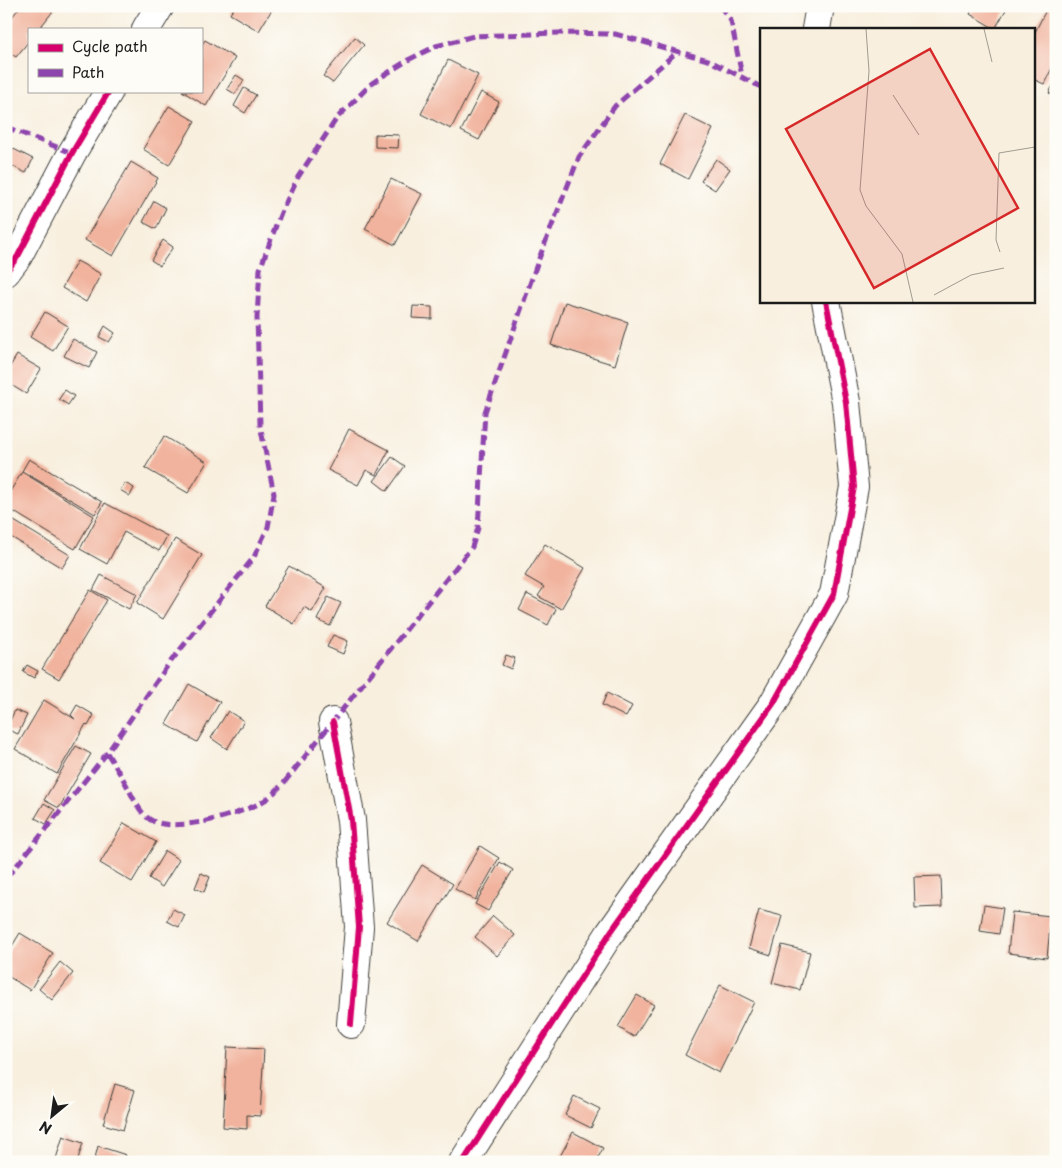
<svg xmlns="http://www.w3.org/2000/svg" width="1062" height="1168" font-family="'Playpen Sans',sans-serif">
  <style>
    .building { fill: #f1b39d }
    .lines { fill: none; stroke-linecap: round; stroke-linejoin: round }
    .minor-casing { stroke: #3d3c39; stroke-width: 30 }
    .minor { stroke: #fff; stroke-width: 28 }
    .quiet { stroke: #8e44ad; stroke-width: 5; stroke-dasharray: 10 5; stroke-linecap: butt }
    .cycleway-casing { stroke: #fdfcf7; stroke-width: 9 }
    .cycleway { stroke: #d6006c; stroke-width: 6 }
    .inset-road { fill: none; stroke: #a09b90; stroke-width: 1 }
    .view { fill: #d62828; fill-opacity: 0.15; stroke: #d62828; stroke-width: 2.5 }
    .inset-edge { fill: none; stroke: #1c1c1c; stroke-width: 2.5 }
  </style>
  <rect width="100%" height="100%" fill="#fdfcf7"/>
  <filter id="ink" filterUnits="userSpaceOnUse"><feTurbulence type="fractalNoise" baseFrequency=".02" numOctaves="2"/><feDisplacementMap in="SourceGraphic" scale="10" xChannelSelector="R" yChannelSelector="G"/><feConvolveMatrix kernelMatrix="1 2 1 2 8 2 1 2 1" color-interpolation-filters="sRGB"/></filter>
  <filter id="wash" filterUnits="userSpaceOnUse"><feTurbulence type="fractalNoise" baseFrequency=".0096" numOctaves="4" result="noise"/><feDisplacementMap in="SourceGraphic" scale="20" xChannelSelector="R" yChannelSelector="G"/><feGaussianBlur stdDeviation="1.12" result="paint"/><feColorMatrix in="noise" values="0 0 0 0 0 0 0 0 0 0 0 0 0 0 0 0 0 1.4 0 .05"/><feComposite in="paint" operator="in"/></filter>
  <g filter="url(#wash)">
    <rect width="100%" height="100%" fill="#f8efde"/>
    <g id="blocks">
      <path class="building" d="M21 6H57L39 29H29V41L16 57 6 50V24Z
        M235 6H274L259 31 230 14Z
        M974 6H1008L995 29 970 14Z
        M1048 6H1056V60L1044 84 1033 79V36Z
        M355 37 364 45 333 83 323 76Z
        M205 40 235 58 206 106 182 91H201V46Z
        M448 60 478 75 451 129 421 114Z
        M236 75 244 80 235 94 227 89Z
        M1056 80V96L1049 93Z
        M244 88 256 95 245 113 234 106Z
        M481 92 499 102 479 140 461 131Z
        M169 106 195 121 169 165 143 149Z
        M685 115 713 129 688 179 660 164Z
        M375 134 399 135 398 148 375 147Z
        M6 145 33 159 26 173 6 163Z
        M716 159 730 169 715 190 701 181Z
        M131 162 158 178 113 256 85 240Z
        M391 179 422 194 395 245 365 229Z
        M154 201 166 208 156 229 143 222Z
        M163 240 173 247 160 266 151 260Z
        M77 261 101 274 86 302 62 288Z
        M565 302 628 322 615 365 551 345Z
        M413 306 432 307V319L412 318Z
        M45 312 68 326 53 351 30 337Z
        M105 326 115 333 109 342 99 337Z
        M73 339 97 352 89 368 64 356Z
        M17 355 41 369 26 394 6 382V373Z
        M65 390 74 396 68 405 59 399Z
        M349 429 389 450 376 475 366 470 358 485 328 470Z
        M164 436 207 462 188 493 145 468Z
        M392 457 405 466 387 491 374 481Z
        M29 459 102 502 95 514 22 471Z
        M22 472 94 516 75 549 6 507V498Z
        M125 483 134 488 130 496 120 490Z
        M105 503 167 536 159 551 124 532 107 564 80 549Z
        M6 516 70 555 62 568 6 534Z
        M175 539 202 555 163 619 137 603Z
        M545 544 585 568 561 609 538 596 544 587 525 576Z
        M289 566 326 588 312 612 304 607 294 624 265 606Z
        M101 575 137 594 129 609 93 590Z
        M90 590 107 600 59 679 42 669Z
        M527 594 556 609 548 625 519 610Z
        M328 597 341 603 330 626 317 620Z
        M333 635 348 641 343 654 327 647Z
        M506 655 515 658 511 669 502 665Z
        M27 665 38 671 34 678 23 672Z
        M189 684 220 702 197 742 166 724Z
        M607 693 632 706 626 717 602 705Z
        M44 700 75 719 71 715 77 705 94 715 88 726 86 724 57 774 15 749Z
        M15 710 27 715 18 734 6 729Z
        M228 711 244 721 227 749 211 738Z
        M76 746 91 754 59 808 44 800Z
        M44 803 55 810 46 824 35 818Z
        M124 823 156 842 132 882 100 863Z
        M480 846 499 858 475 900 455 889Z
        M165 851 179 860 162 887 149 878Z
        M500 862 513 870 488 911 475 904Z
        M422 865 453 884 418 941 387 922Z
        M201 873 210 877 204 892 195 888Z
        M941 876 942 907 915 908 914 877Z
        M984 905 1003 908 999 934 980 931Z
        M173 909 185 915 179 927 167 921Z
        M759 910 782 916 771 955 749 948Z
        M1012 912 1051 916 1047 958 1008 953Z
        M493 916 515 935 497 956 475 937Z
        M20 933 53 953 30 990 6 975V956Z
        M782 945 810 952 800 990 772 983Z
        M60 962 73 973 52 1000 39 989Z
        M720 985 754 1002 719 1073 685 1055Z
        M637 995 654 1005 634 1037 618 1027Z
        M227 1047 264 1049 260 1116 247 1115V1129L223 1127Z
        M115 1084 135 1090 123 1130 103 1124Z
        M574 1096 600 1109 591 1128 565 1115Z
        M573 1132 603 1148 596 1162H557Z
        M63 1136 83 1143 77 1162H55Z
        M98 1146 126 1155 124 1162H94Z"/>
    </g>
  </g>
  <g filter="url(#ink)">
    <use href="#blocks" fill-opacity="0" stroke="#3d3c39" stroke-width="1"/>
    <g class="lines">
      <g class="minor-casing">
        <path id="minor" d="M146 29 160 6
          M816 29 820 6
          M6 272 18 256 72 153 109 91
          M333 722 351 820 359 927 351 1024
          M463 1162 610 933 773 704 834 594 854 487 846 402 826 301"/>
      </g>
      <use href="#minor" class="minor"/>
      <path class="quiet" d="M720 6 731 21 742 76
        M6 127 72 153
        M107 753C114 764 121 775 127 786 133 797 138 810 148 818 169 836 244 814 265 800 272 796 277 789 283 784L472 547 478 528 485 412 538 261 579 157 615 106 678 51
        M6 876 13 870 107 753 168 665 254 557 268 527 274 494 260 425 257 317 260 269 280 215 298 177 337 118 372 83 408 60 436 46 474 36 558 33 615 34 708 60 761 87"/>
      <g class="cycleway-casing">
        <path id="cycleway" d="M6 272 18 256 72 153 109 91
          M333 722 351 820 359 927 351 1024
          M463 1162 610 933 773 704 834 594 854 487 846 402 826 301"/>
      </g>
      <use href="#cycleway" class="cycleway"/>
    </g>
  </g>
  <g transform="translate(760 28)">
    <rect width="275" height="275" fill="#f8efde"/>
    <path class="inset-road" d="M106 1 109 43 100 162 106 178 142 226 153 274M224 1 232 34M133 67 159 107M240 224 236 212 239 125 275 119M174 267 211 247 244 240"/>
    <path class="view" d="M170 21 258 180 114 260 26 101Z"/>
    <rect width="275" height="275" class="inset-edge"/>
  </g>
  <rect width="1062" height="1168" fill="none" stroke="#fdfcf7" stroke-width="25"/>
  <rect x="28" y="28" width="175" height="65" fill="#fdfcf7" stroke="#a3a29f"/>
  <rect x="38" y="44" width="25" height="8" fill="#d6006c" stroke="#a3a29f"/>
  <text x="72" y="52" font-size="15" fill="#1c1c1c">Cycle path</text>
  <rect x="38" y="69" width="25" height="8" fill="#8e44ad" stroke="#a3a29f"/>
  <text x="72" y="78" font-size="15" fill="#1c1c1c">Path</text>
  <g transform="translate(52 1116) rotate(209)" stroke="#fdfcf7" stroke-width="4" paint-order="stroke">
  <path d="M0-4L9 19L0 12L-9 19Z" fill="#1c1c1c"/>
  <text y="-8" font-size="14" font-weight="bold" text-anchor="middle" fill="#1c1c1c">N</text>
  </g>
</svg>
